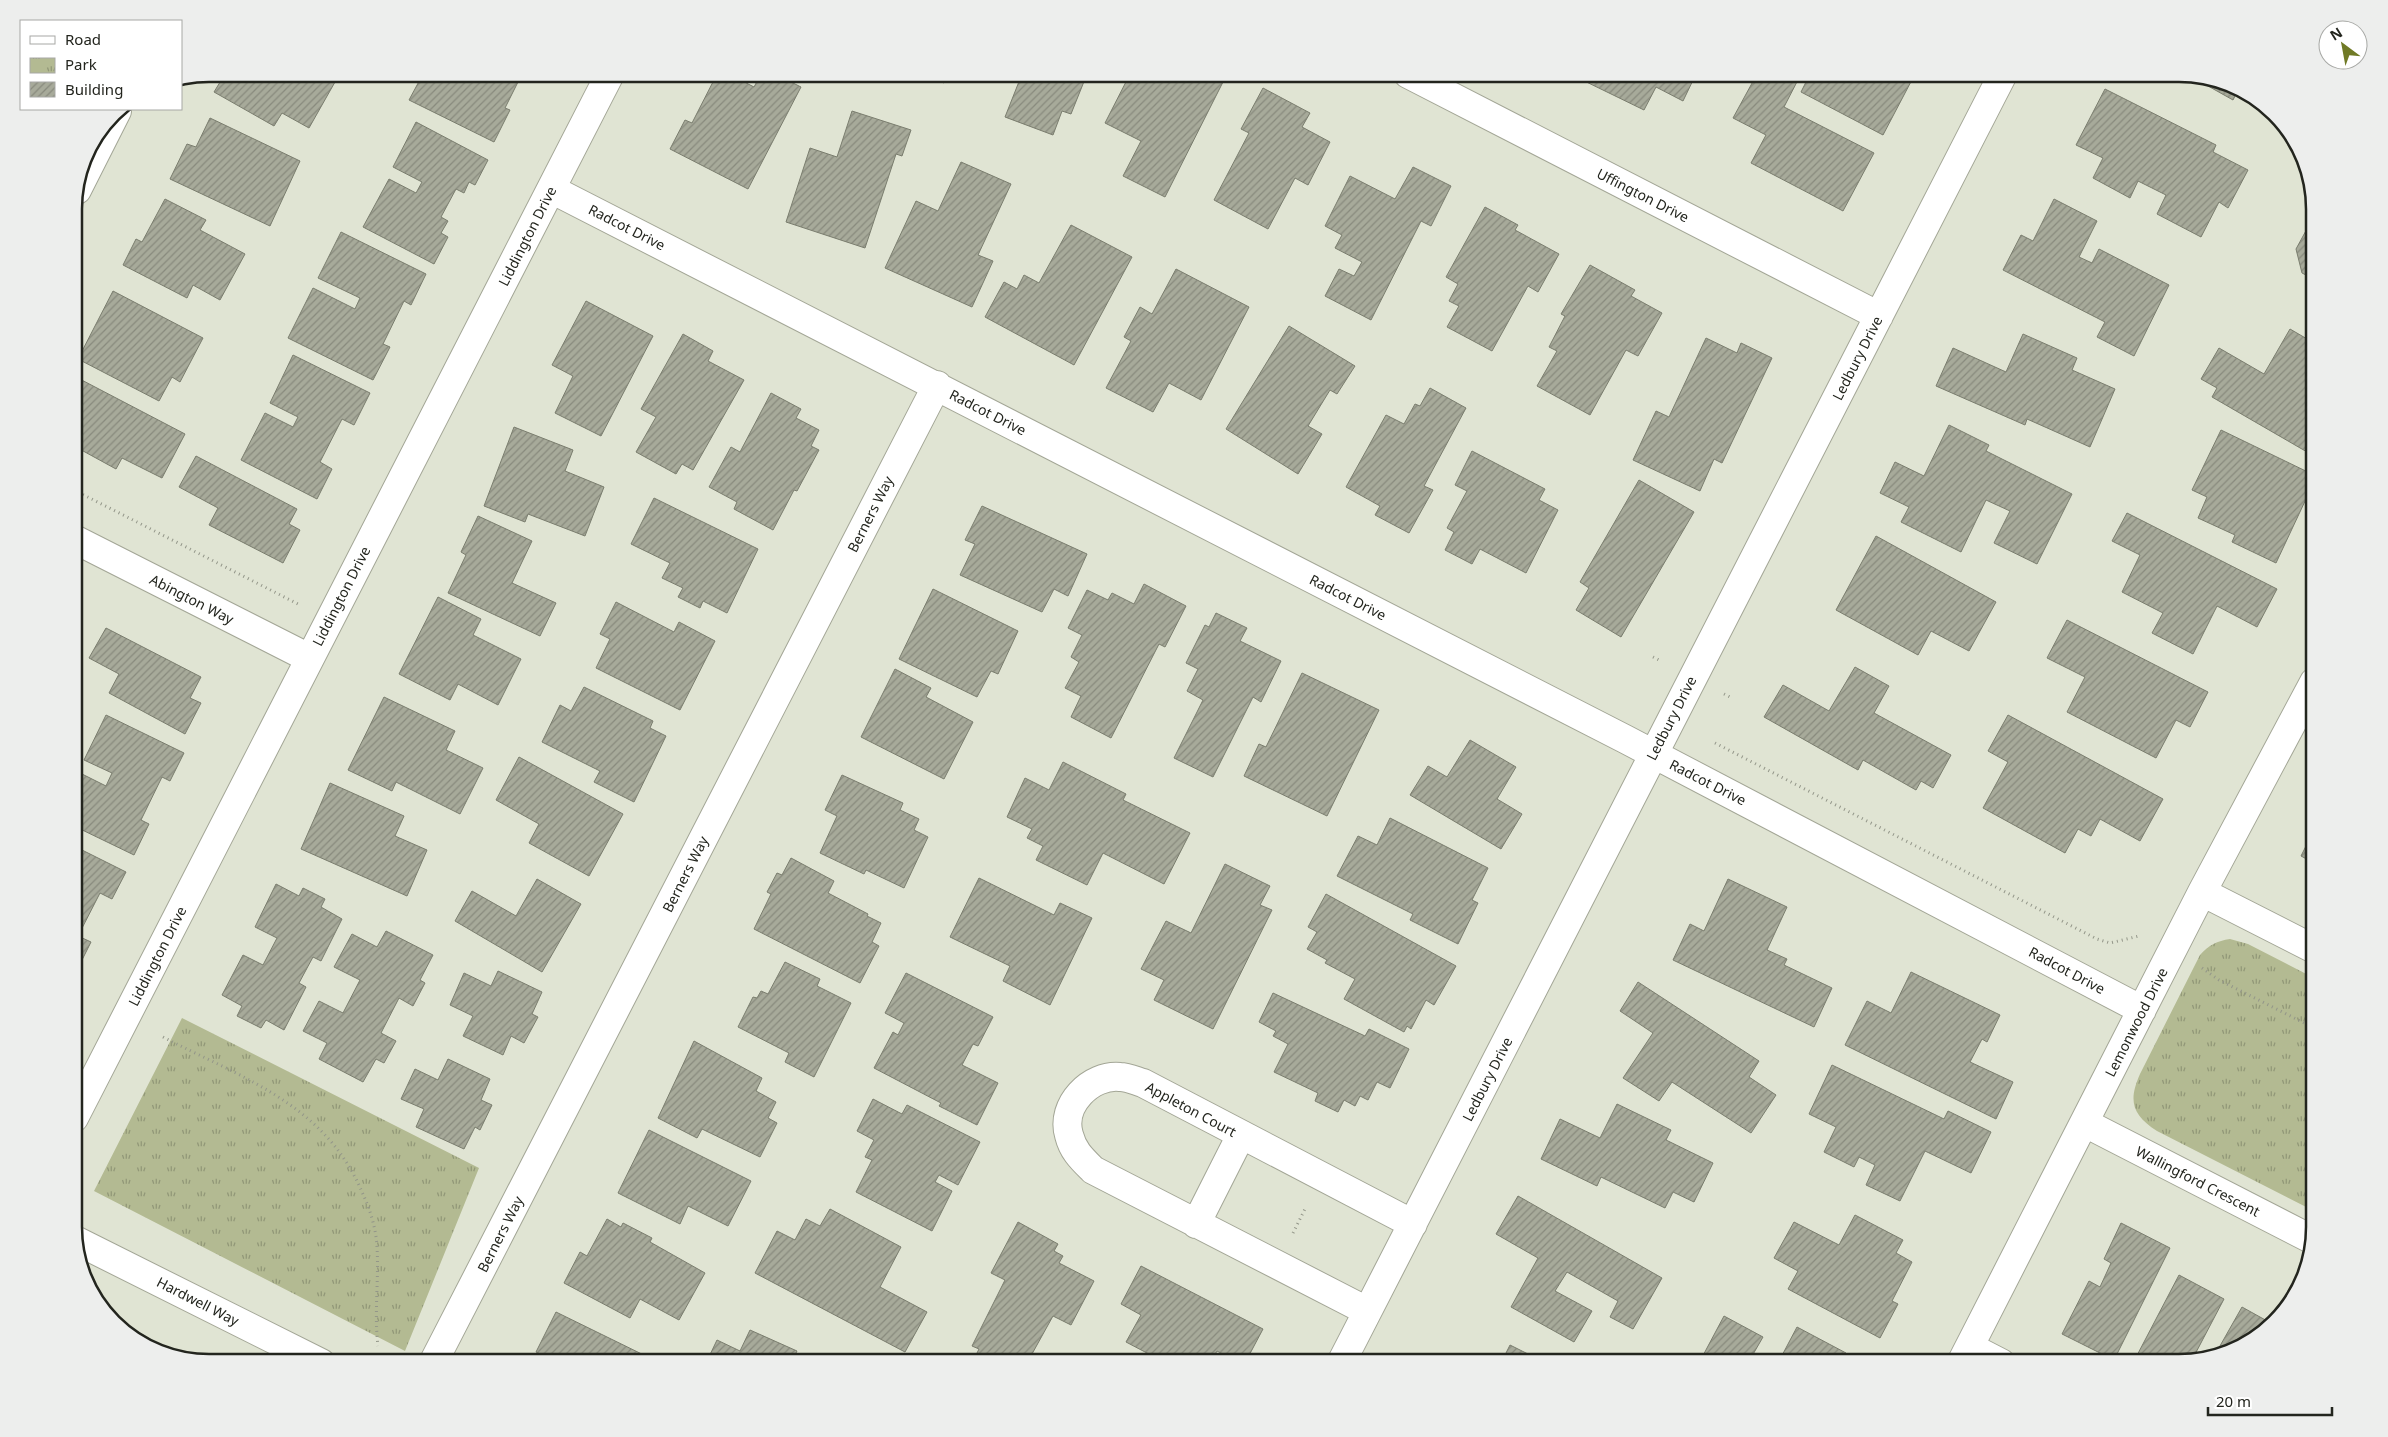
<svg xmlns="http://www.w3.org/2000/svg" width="2388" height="1437" font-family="'Noto Sans',sans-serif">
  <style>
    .park { fill: url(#park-tufts) }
    .building { fill: url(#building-hatch); stroke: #7a7d6e }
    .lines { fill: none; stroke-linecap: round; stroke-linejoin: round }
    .street-casing { stroke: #a3a696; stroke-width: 30 }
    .secondary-casing { stroke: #a3a696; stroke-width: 30 }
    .path { stroke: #939689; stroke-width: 3; stroke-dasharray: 1 4; stroke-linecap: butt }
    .street { stroke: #fff; stroke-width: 28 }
    .secondary { stroke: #fff; stroke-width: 28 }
    .labels { text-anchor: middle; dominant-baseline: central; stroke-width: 4.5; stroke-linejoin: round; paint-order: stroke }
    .street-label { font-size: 14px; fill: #23251e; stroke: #fff }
    .rim { fill: none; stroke: #23251e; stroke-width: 2.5 }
  </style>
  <defs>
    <pattern id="park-tufts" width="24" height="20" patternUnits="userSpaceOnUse" patternTransform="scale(1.25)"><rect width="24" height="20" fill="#b3ba92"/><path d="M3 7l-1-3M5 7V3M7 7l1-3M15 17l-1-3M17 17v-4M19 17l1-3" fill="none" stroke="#919777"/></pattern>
    <pattern id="building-hatch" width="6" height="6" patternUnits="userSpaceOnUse" patternTransform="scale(1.25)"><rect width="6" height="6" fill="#a7aa9a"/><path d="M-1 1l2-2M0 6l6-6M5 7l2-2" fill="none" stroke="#888a7d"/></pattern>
  </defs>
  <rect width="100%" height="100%" fill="#e0e4d3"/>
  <path class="park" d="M2230 939 2248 944 2314 978V1211L2157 1131C2132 1115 2128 1101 2140 1074L2200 955C2209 945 2217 941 2230 939Z
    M182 1018 479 1168 405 1351 94 1191Z"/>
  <path class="building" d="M225 74H321L335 82 309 128 282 113 274 126 214 92Z
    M423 74H522L505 108 510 110 494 142 409 100Z
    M717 74H729L754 87 761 74H775L801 87 748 189 670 149 685 120 692 123Z
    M927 74H949L944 83Z
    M1022 74H1087L1071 114 1062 111 1053 135 1005 117Z
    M1130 74H1212L1224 80 1165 197 1123 176 1141 141 1105 123Z
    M1570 74H1696L1683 101 1656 87 1644 110Z
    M1757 74H1801L1784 107 1874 153 1843 211 1751 163 1766 135 1733 118Z
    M1810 74H1915L1883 135 1801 92Z
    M2192 77 2238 90 2233 100Z
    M1263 88 1310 113 1302 127 1330 142 1308 185 1295 178 1268 229 1214 200 1249 133 1241 129Z
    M2105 89 2216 145 2213 152 2248 170 2228 208 2219 202 2201 237 2157 214 2166 195 2138 181 2130 198 2093 178 2103 158 2076 145Z
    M852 111 911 130 902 156 896 154 865 248 786 222 810 148 837 157Z
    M210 118 300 161 270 226 170 179 187 144 196 147Z
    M416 122 488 160 475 185 469 182 464 193 456 189 441 217 448 221 441 233 448 237 434 264 363 227 389 179 416 193 422 182 393 167Z
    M961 162 1011 184 978 255 993 261 972 307 885 268 916 201 938 211Z
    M1413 167 1451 186 1431 226 1421 221 1371 320 1325 296 1339 269 1354 276 1362 262 1335 248 1342 235 1325 226 1350 176 1395 199Z
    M165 199 206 220 200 230 245 254 220 300 193 285 187 298 123 265 136 239 142 242Z
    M2054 199 2097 221 2079 257 2092 263 2099 249 2169 285 2134 356 2097 337 2105 322 2003 270 2021 235 2033 241Z
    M1485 207 1518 225 1515 230 1559 254 1538 292 1528 286 1492 351 1447 327 1459 306 1449 301 1458 284 1446 277Z
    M2314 216V279L2302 273 2296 249Z
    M1071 225 1132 257 1074 365 985 317 1004 282 1017 289 1024 275 1039 283Z
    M341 232 426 274 411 305 404 301 383 344 390 347 373 380 288 338 313 288 355 309 360 298 318 278Z
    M1590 265 1635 290 1631 296 1662 313 1638 356 1626 350 1590 415 1537 386 1557 351 1549 347 1565 316 1561 314Z
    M1176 269 1249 307 1201 400 1169 383 1153 412 1106 388 1131 341 1124 337 1140 307 1152 314Z
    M113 291 203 338 180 382 172 377 159 401 78 359Z
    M586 301 653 336 601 436 555 413 573 376 552 365Z
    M1289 326 1355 366 1337 394 1330 390 1308 426 1322 434 1298 474 1226 429Z
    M2290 329 2314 343V456L2212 397 2217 388 2201 379 2219 348 2264 374Z
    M683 334 713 351 708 361 744 380 693 470 682 464 676 474 636 452 656 417 641 409Z
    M2023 334 2077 358 2072 370 2115 389 2090 447 2027 419 2025 425 1936 386 1953 348 2006 372Z
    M1706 338 1737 353 1741 343 1772 358 1722 463 1714 459 1700 491 1633 460 1656 411 1669 417Z
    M293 355 370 393 354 425 342 419 320 462 332 469 317 499 241 460 265 413 293 427 298 417 270 403Z
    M74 376 185 434 162 478 122 458 116 469 74 446Z
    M1430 388 1466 408 1424 486 1433 490 1409 533 1375 515 1380 506 1346 487 1386 415 1404 424 1415 404 1420 406Z
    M771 393 801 409 796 418 819 430 811 446 819 450 797 491 794 490 773 530 734 509 737 502 709 487 731 447 740 452Z
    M1949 425 1989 445 1986 451 2072 494 2037 564 1994 543 2010 511 1986 500 1961 552 1901 522 1909 507 1880 493 1895 462 1924 476Z
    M514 427 573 450 565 471 604 487 585 536 528 514 525 522 484 506Z
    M2221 430 2314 475V482L2276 563 2232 542 2235 535 2198 518 2207 497 2192 490Z
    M1472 451 1545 489 1539 500 1558 510 1526 573 1480 549 1472 564 1445 550 1454 532 1447 528 1467 491 1455 485Z
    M196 456 297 509 289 524 300 530 283 563 209 525 218 508 179 487Z
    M1639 480 1694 512 1621 637 1576 610 1589 588 1580 582Z
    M654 498 758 549 727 613 703 601 700 608 678 597 683 588 662 578 670 563 631 544Z
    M982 506 1087 554 1068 596 1054 589 1042 612 960 575 975 544 965 540Z
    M2127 513 2277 589 2257 627 2217 606 2193 654 2152 633 2163 613 2122 592 2140 555 2112 541Z
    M478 516 532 541 512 583 556 603 540 636 448 593 466 555 461 552Z
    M1876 536 1996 602 1969 651 1931 631 1918 655 1836 610Z
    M1144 584 1186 606 1165 647 1159 644 1111 738 1071 717 1081 696 1065 688 1079 662 1071 657 1082 635 1068 628 1087 590 1108 600 1112 593 1134 604Z
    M933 589 1018 631 998 674 991 671 977 697 899 659Z
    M438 597 481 619 473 635 521 659 498 705 458 684 450 700 399 674Z
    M616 602 674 632 679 622 715 641 680 710 596 668 610 639 600 634Z
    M1216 613 1247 628 1240 641 1281 661 1261 702 1253 697 1213 777 1174 758 1203 700 1187 691 1198 669 1186 663 1205 625 1209 627Z
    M2067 620 2208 692 2190 727 2176 720 2156 758 2067 712 2085 677 2047 658Z
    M106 628 201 677 190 698 201 703 185 734 109 693 119 674 89 658Z
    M1855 667 1889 686 1874 713 1951 755 1933 788 1921 781 1916 790 1863 760 1858 770 1764 717 1783 685 1829 711Z
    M895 669 931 688 926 697 973 722 944 779 861 737Z
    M1302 673 1379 710 1327 816 1244 776 1259 744 1266 747Z
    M584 687 653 721 650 728 666 736 634 802 594 782 600 771 542 742 560 705 571 711Z
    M384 697 455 731 446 750 483 768 460 814 396 782 392 791 348 770Z
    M106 715 184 753 170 781 162 777 141 820 149 824 134 855 74 826V780L78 772 106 786 112 773 84 760Z
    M2008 715 2163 799 2140 841 2100 819 2091 836 2078 829 2065 853 1983 808 2008 762 1988 751Z
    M1470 740 1516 767 1497 799 1522 814 1501 849 1410 795 1428 766 1447 777Z
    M519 757 623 814 589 876 529 843 539 824 496 800Z
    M1063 762 1126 794 1123 800 1190 833 1164 884 1103 853 1087 885 1036 860 1043 846 1027 838 1032 829 1007 817 1025 778 1049 790Z
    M842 775 903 803 900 810 919 819 914 830 928 837 904 888 866 870 864 874 820 853 837 816 825 810Z
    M330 783 404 816 395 836 427 850 407 896 301 849Z
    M1390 818 1488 868 1472 900 1478 903 1458 944 1410 920 1413 914 1337 876 1358 836 1377 845Z
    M2314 830V863L2301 856Z
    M74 846 126 872 112 899 100 893 78 936 91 942 74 976Z
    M791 858 834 881 828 893 868 914 867 916 881 923 872 942 879 946 860 983 754 929 771 894 767 892 777 873 782 875Z
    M1225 864 1270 886 1260 905 1272 910 1213 1029 1154 1000 1164 980 1141 969 1166 921 1191 933Z
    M979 878 1054 915 1060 903 1092 918 1050 1005 1003 981 1010 966 950 937Z
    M537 879 581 904 542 972 455 921 472 891 516 916Z
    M1728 879 1787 907 1767 950 1787 959 1784 965 1832 988 1814 1027 1673 960 1690 924 1704 931Z
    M276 884 299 896 303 888 325 899 321 907 342 919 321 961 313 957 299 983 306 987 284 1030 266 1020 261 1028 237 1016 242 1006 222 995 243 955 263 965 277 938 255 927Z
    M1326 894 1456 966 1434 1005 1426 1000 1411 1029 1407 1026 1404 1032 1344 999 1355 979 1325 963 1327 960 1307 949 1317 932 1308 927Z
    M386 931 433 955 420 980 425 983 413 1006 399 998 381 1033 396 1041 384 1063 376 1059 363 1082 319 1059 327 1043 303 1031 319 1001 343 1013 360 980 334 967 352 934 377 947Z
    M785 962 820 979 817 986 851 1003 814 1077 785 1062 789 1053 738 1027 753 997 757 998 761 991 768 994Z
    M498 971 542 992 532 1014 538 1017 524 1043 511 1036 503 1055 463 1036 473 1016 450 1005 464 973 491 986Z
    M1911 972 2000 1015 1987 1042 1982 1039 1970 1062 2013 1082 1996 1119 1845 1045 1867 1001 1891 1013Z
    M906 973 993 1017 978 1046 973 1044 962 1065 998 1083 977 1125 939 1106 941 1103 874 1068 893 1032 898 1035 904 1023 885 1013Z
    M1638 982 1759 1061 1749 1077 1776 1095 1751 1133 1672 1082 1659 1101 1623 1078 1653 1033 1620 1011Z
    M1273 993 1365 1036 1369 1029 1409 1049 1390 1088 1377 1082 1368 1100 1360 1096 1355 1106 1344 1100 1338 1112 1315 1101 1318 1093 1274 1072 1288 1044 1273 1036 1276 1031 1259 1022Z
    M694 1041 762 1078 756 1091 776 1102 768 1118 777 1123 760 1157 702 1129 697 1138 658 1118Z
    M448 1059 490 1079 481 1100 492 1105 480 1130 475 1127 464 1149 416 1127 424 1109 401 1099 415 1069 438 1080Z
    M1832 1065 1944 1119 1948 1111 1991 1132 1971 1173 1925 1151 1900 1201 1866 1185 1875 1165 1859 1157 1854 1167 1824 1152 1836 1127 1809 1114Z
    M873 1099 902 1114 907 1105 980 1142 958 1185 939 1175 935 1182 952 1191 932 1231 856 1192 872 1160 865 1157 874 1140 857 1131Z
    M1617 1104 1671 1130 1666 1140 1713 1163 1694 1202 1673 1192 1665 1208 1601 1177 1597 1186 1541 1159 1560 1119 1600 1138Z
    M649 1130 751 1181 728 1226 688 1206 680 1224 618 1193Z
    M1518 1196 1662 1278 1633 1329 1610 1317 1618 1301 1567 1272 1555 1291 1592 1311 1574 1342 1511 1307 1538 1258 1496 1234Z
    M830 1209 901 1247 880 1287 927 1312 905 1352 755 1273 777 1231 795 1240 806 1219 820 1226Z
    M1855 1215 1903 1240 1896 1253 1912 1262 1892 1301 1898 1304 1880 1338 1788 1289 1798 1271 1774 1258 1794 1222 1839 1245Z
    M607 1219 621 1227 623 1223 652 1238 650 1242 705 1273 679 1320 640 1299 630 1318 564 1283 580 1252 587 1256Z
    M1018 1222 1058 1244 1054 1251 1063 1256 1059 1263 1094 1281 1071 1325 1053 1316 1027 1363H972L979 1349 972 1346 1005 1280 991 1273Z
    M2121 1223 2170 1248 2114 1360 2062 1334 2089 1281 2100 1287 2111 1263 2104 1259Z
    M1141 1266 1263 1329 1245 1363H1240L1217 1351 1210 1363H1166L1126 1342 1141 1315 1121 1304Z
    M2179 1275 2224 1299 2192 1360 2179 1363H2133Z
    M2242 1307 2269 1322 2246 1345 2216 1353Z
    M556 1312 656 1361 655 1363H553L554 1360 536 1352Z
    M1724 1316 1763 1337 1748 1363H1699Z
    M1797 1327 1846 1353 1842 1362 1845 1363H1778Z
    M750 1330 797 1351 791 1363H706L717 1340 740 1351Z
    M1510 1345 1546 1363H1501Z
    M1446 1355 1463 1363H1442Z
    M693 1358 704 1363H691Z"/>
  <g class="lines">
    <g class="street-casing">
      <path id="street" d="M1408 74 1879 316
        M551 189 1625 739 2142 1010
        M74 539 309 658
        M2202 892 2314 949
        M74 1118 610 74
        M2085 1123 2311 1239
        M1196 1224 1241 1135
        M75 1240 321 1363
        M1367 1311 1093 1170C1082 1159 1073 1151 1069 1135 1060 1105 1091 1074 1120 1077 1128 1077 1136 1081 1143 1083L1413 1224
        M1970 1347 2001 1363
        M433 1363 937 385
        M1341 1363 2003 74
        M1961 1363 2202 892 2314 682"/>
    </g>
    <g class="secondary-casing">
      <path id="secondary" d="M77 190 117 111"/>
    </g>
    <path class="path" d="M74 490 298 604
      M1653 657 1661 661
      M1724 694 1732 698
      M1715 743 2097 939 2110 943 2139 936
      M2202 968 2219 980 2314 1028
      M163 1037C242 1078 325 1104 362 1192 370 1209 376 1228 377 1247 379 1280 374 1313 378 1346
      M1293 1233 1306 1207
      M1292 1358 1303 1363"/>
    <use href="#street" class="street"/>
    <use href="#secondary" class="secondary"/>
  </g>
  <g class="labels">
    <g class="street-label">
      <text transform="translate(1643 195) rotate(27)">Uffington Drive</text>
      <text transform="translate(627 227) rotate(27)">Radcot Drive</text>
      <text transform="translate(527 236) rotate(-63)">Liddington Drive</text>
      <text transform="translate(1857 358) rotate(-63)">Ledbury Drive</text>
      <text transform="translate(988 412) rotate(27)">Radcot Drive</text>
      <text transform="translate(870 514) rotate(-63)">Berners Way</text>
      <text transform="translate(341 596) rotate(-63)">Liddington Drive</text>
      <text transform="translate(1348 597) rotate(27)">Radcot Drive</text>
      <text transform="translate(192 599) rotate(27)">Abington Way</text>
      <text transform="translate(1671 718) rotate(-63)">Ledbury Drive</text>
      <text transform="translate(1708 782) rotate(27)">Radcot Drive</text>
      <text transform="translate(685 874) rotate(-63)">Berners Way</text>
      <text transform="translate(157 956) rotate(-63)">Liddington Drive</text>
      <text transform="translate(2067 970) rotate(28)">Radcot Drive</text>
      <text transform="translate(2136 1022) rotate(-63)">Lemonwood Drive</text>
      <text transform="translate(1487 1079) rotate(-63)">Ledbury Drive</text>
      <text transform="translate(1191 1109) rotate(28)">Appleton Court</text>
      <text transform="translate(2198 1181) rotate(27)">Wallingford Crescent</text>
      <text transform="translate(500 1234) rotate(-63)">Berners Way</text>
      <text transform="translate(198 1301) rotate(27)">Hardwell Way</text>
    </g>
  </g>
  <path d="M0 0H2388V1437H0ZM209 82H2179A127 127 0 0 1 2306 209V1227A127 127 0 0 1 2179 1354H209A127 127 0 0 1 82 1227V209A127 127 0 0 1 209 82Z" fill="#edeeed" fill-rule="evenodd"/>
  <path class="rim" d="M209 82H2179A127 127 0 0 1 2306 209V1227A127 127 0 0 1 2179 1354H209A127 127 0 0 1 82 1227V209A127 127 0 0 1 209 82Z"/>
  <rect x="20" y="20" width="162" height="90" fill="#ffffff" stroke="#a7a8a5"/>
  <rect x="30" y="36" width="25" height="8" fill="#ffffff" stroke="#a7a8a5"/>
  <text x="65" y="45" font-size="15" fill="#23251e">Road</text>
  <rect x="30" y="58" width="25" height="15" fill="url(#park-tufts)" stroke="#a7a8a5"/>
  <text x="65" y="70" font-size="15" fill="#23251e">Park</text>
  <rect x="30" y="82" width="25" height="15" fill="url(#building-hatch)" stroke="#a7a8a5"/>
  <text x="65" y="95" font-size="15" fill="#23251e">Building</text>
  <g transform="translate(2343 45) rotate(328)"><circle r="24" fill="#ffffff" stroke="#a7a8a5"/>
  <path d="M0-4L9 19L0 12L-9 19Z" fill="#707a26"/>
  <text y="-8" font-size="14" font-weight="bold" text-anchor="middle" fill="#23251e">N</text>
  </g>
  <path d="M2208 1407v8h124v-8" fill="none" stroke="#23251e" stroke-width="2.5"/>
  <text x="2216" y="1407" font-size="15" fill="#23251e" stroke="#ffffff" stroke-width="4" paint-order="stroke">20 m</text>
</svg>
